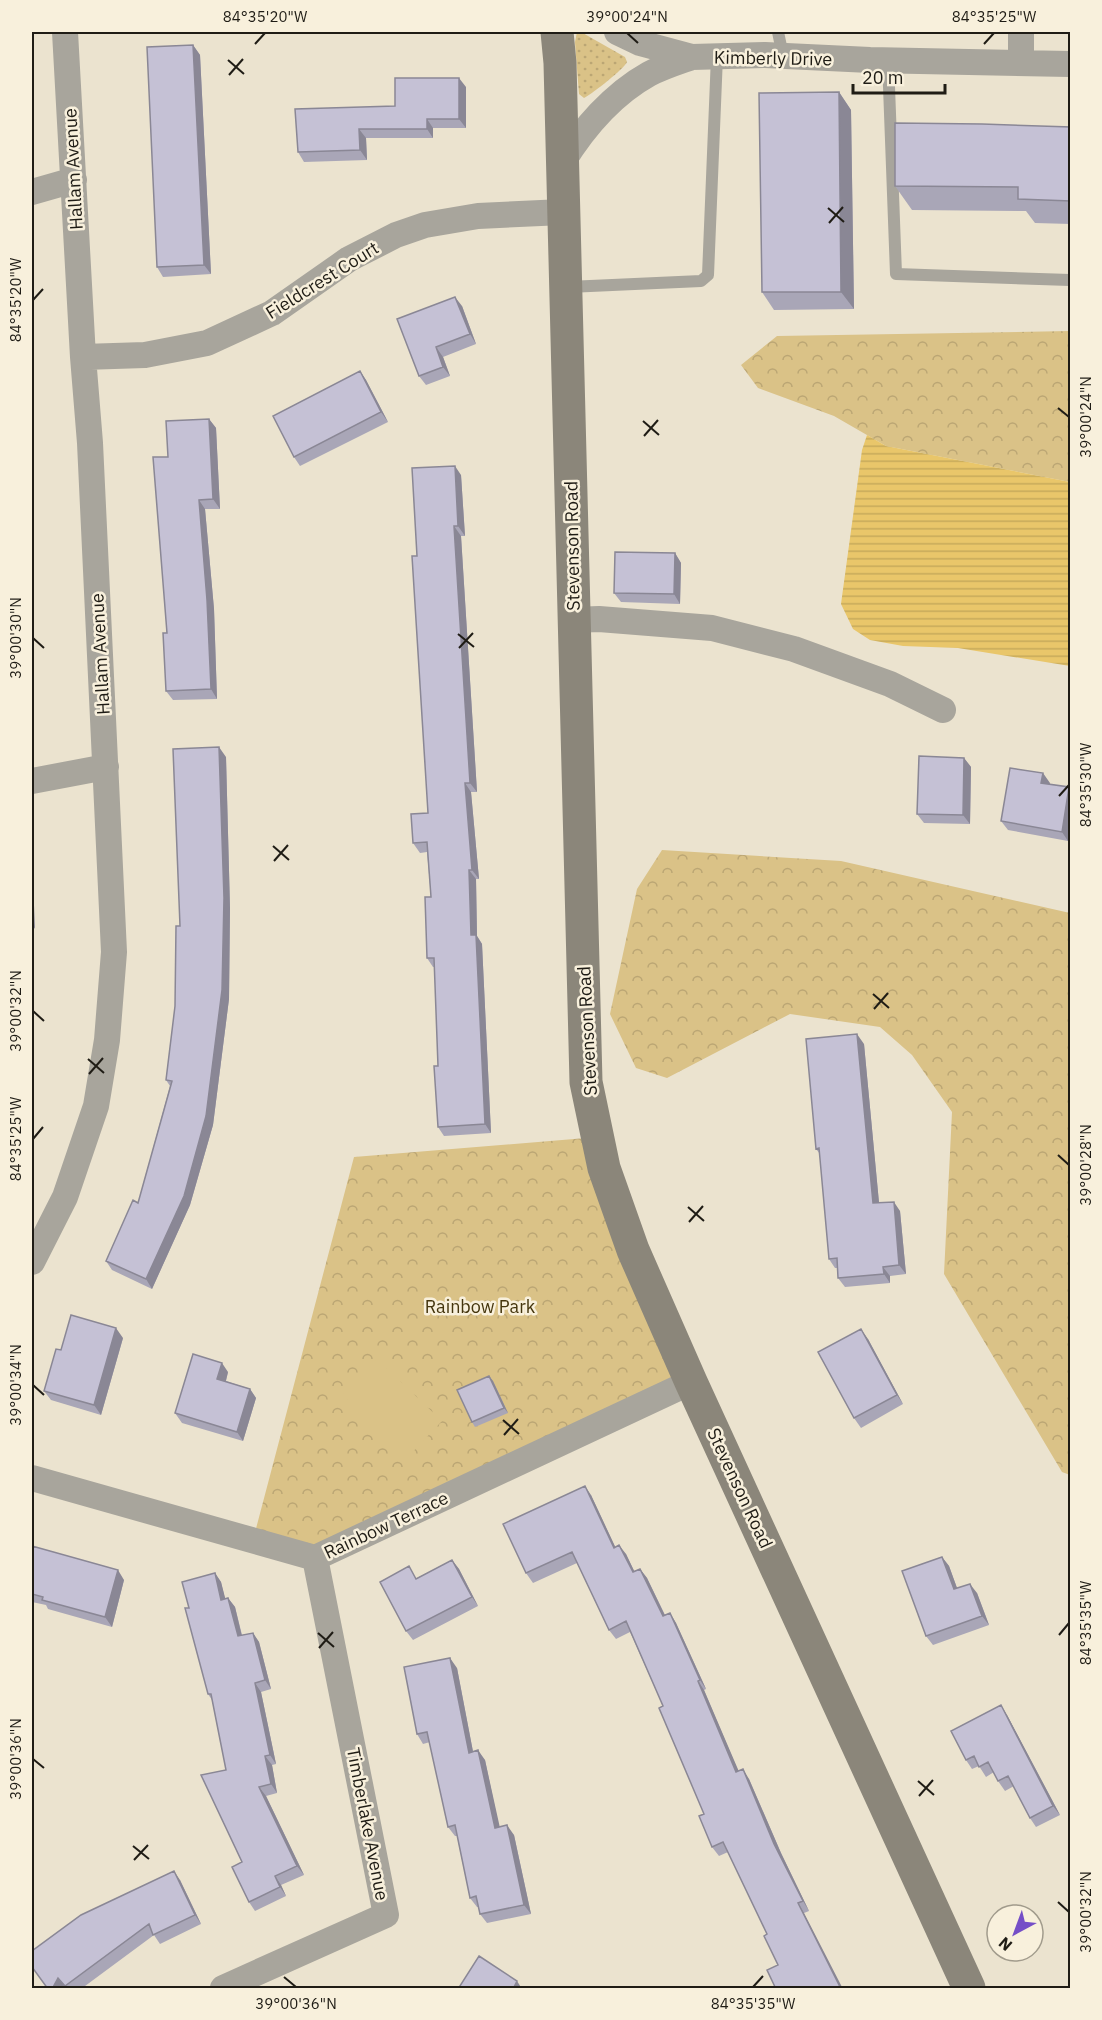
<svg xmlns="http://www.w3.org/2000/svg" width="1102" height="2020" font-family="'IBM Plex Sans',sans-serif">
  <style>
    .grass { fill: url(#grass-dots) }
    .forest { fill: url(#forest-crowns) }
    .pitch { fill: #dac287 }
    .water { fill: url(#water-rules) }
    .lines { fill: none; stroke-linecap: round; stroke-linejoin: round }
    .service { stroke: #a8a59c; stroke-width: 12 }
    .minor { stroke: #a8a59c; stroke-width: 26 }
    .secondary { stroke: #8b867a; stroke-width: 33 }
    .wall { fill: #a9a6b7 }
    .shaded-wall { fill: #8a8795 }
    .building { fill: #c5c1d5; stroke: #8a8795; stroke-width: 1.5 }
    .ticks { fill: none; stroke: #1f1c15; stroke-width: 2 }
    .labels { text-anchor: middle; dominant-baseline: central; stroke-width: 5; stroke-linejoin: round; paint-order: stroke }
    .street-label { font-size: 18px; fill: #1f1c15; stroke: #f8f0dc }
    .park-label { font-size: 18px; fill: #44350d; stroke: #f8f0dc }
    .neatline { fill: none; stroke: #1f1c15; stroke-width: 2 }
    .ticks-label { font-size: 15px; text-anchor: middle; fill: #1f1c15 }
  </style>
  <defs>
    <pattern id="grass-dots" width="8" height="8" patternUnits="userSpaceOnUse" patternTransform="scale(1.5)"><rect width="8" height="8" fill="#dac287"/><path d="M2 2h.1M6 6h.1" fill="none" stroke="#bba674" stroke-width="1.8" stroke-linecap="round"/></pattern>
    <pattern id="forest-crowns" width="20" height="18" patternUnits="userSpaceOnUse" patternTransform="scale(1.5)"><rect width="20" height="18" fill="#dac287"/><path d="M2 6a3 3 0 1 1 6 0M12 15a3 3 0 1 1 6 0" fill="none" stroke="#bba674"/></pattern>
    <pattern id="water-rules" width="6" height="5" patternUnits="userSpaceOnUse" patternTransform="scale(1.5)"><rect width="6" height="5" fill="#e9c66a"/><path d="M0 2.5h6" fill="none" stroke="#c7aa5b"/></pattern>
  </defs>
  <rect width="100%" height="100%" fill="#ebe3cf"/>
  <path class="grass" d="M577 32H581L625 57 627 62C625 68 592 94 584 98L579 94 575 42Z"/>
  <path class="forest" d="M1070 331V482L886 446 834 416 758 388 741 365 777 336Z
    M662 850 841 861 1070 913V1475L1062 1472 944 1274 952 1112 912 1055 880 1027 790 1014 667 1078 636 1068 610 1014 637 889Z
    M598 1137 691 1382 315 1558 253 1540 354 1157Z"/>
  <path class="pitch" d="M377 1359 442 1421 407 1458 342 1395Z"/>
  <path class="water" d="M867 435 886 446 1070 482V666L958 648 903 646 870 640 853 629 841 604 862 450Z"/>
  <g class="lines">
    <path class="service" d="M778 32 783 56
      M888 60 896 274 1070 280
      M568 287 701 281 708 275 717 56"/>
    <path class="minor" d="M617 32 640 43 692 57 765 55 870 60 1070 64
      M1021 32V63
      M562 163C583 129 613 94 649 74 662 67 678 62 692 57
      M32 192 74 180
      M83 357 145 355 207 343 272 313 349 259 396 235 425 225 478 216 563 212
      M573 620 599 619 712 628 794 649 890 684 943 710
      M32 781 106 767
      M32 1262 65 1197 96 1106 107 1040 114 952 90 443 83 357 65 32
      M32 1478 315 1558 691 1382
      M223 1988 386 1915 315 1558"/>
    <path class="secondary" d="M557 32 560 63 586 1082 604 1168 633 1250 691 1382 969 1988"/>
  </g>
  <path class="wall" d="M193 45 200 55 211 274 163 277 157 267Z
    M466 87V128H433V138H366L367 160 304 162 298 152 395 106Z
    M839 92 851 110 854 309 774 310 762 292Z
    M1071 127V224L1035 223 1026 211 912 210 895 186Z
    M462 306 476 344 443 357 450 376 426 385 419 376Z
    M360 371 366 380 388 422 300 466 294 457Z
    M209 419 216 428 220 509H205L214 609 217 699 173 700 166 691 168 457Z
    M461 475 465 536H461L477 792H471L479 879H476L477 936 482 944 491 1133 444 1136 438 1127V1066L435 967H433L427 958 431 897 427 852 420 853 413 843 428 813 417 556Z
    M675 553 681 563 680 604 621 602 614 593Z
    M226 757 230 908 229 999 213 1125 190 1205 152 1289 112 1270 106 1261 138 1203 170 1086 166 1080 175 1006 180 926Z
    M964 758 971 767 970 824 924 823 917 814Z
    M1050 783 1049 784 1069 787 1071 789V829L1068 841 1008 830 1001 821Z
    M864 1044 879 1203 900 1211 906 1274 890 1276V1283L845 1287 838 1278V1268H835L829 1259 820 1154 816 1149Z
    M123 1338 101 1415 51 1400 44 1391 61 1350Z
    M868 1339 903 1404 861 1428 854 1418Z
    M228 1372 226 1381 250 1389 256 1398 243 1441 182 1423 175 1413Z
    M489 1376 493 1381 508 1413 475 1427 472 1422Z
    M591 1495 615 1547 626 1554 634 1571 640 1569 647 1578 665 1615 670 1613 676 1623 706 1689 704 1690 738 1771 749 1779 781 1853 809 1911 804 1913 778 1965 767 1934 728 1852 719 1856 712 1847 704 1814 663 1706 630 1632 616 1639 609 1630 577 1563 533 1583 526 1573Z
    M32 1546 124 1580 112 1627 48 1609 46 1605 32 1602Z
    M942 1557 949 1566 957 1588 977 1593 989 1625 933 1645 926 1636Z
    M452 1560 459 1569 478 1606 413 1640 406 1631 417 1578Z
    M215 1573 221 1582 225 1599 228 1598 235 1607 242 1635 253 1633 259 1642 271 1689 261 1692 276 1764 272 1765 277 1793 266 1796 304 1875 281 1885 286 1896 255 1911 249 1902 226 1770 212 1700 208 1694Z
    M457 1668 473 1752 485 1760 499 1827 514 1835 531 1914 487 1923 480 1914 479 1907H477L470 1898 457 1836H455L448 1827 430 1742 423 1744 417 1734Z
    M1007 1715 1060 1815 1036 1827 1030 1818 1014 1786 1005 1791 998 1781 994 1772 986 1777 979 1766 972 1769 966 1760Z
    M180 1880 201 1924 160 1944 154 1935 81 1989H66L65 1987 64 1989H47Z"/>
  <path class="shaded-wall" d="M193 45 200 55 211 274 204 265Z
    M459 78 466 87V128L459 119Z
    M839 92 851 110 854 309 841 292Z
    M427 119 433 128V138L427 129Z
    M359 129 366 138 367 160 360 150Z
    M455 297 462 306 476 344 470 334Z
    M436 347 443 357 450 376 443 367Z
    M360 371 366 380 388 422 381 412Z
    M209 419 216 428 220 509 213 499Z
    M455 466 461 475 465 536 458 526Z
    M199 500 205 509 214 609 217 699 211 689Z
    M454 526 461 536 477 792 470 783Z
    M675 553 681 563 680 604 674 594Z
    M219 747 226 757 230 908 229 999 213 1125 190 1205 152 1289 146 1279Z
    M964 758 971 767 970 824 963 815Z
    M1043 773 1050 783 1048 792 1041 783Z
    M465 783 471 792 479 879 472 870Z
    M1069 787 1071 789V829L1068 841 1062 832Z
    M32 857V858L35 929 32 924Z
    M469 870 476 879 477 936 482 944 491 1133 485 1124 471 935Z
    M32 927 33 929 32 948Z
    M857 1034 864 1044 880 1213 873 1203Z
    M894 1202 900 1211 906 1274 899 1265Z
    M883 1267 890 1276V1283L884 1274Z
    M116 1328 123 1338 101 1415 94 1405Z
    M861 1329 868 1339 903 1404 897 1395Z
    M222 1363 228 1372 224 1388 217 1379Z
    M489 1376 493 1381 508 1413 504 1408Z
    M250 1389 256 1398 243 1441 237 1432Z
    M585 1486 591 1495 620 1557 614 1548Z
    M619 1545 626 1554 639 1581 633 1572Z
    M942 1557 949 1566 961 1599 954 1589Z
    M452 1560 459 1569 478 1606 472 1597Z
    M640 1569 647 1578 670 1626 663 1616Z
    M118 1570 124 1580 112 1627 105 1617Z
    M215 1573 221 1582 228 1609 221 1600Z
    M970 1584 977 1593 989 1625 982 1616Z
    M228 1598 235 1607 244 1645 238 1636Z
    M670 1613 676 1623 706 1689 700 1680Z
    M253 1633 259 1642 271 1689 265 1680Z
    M450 1658 457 1668 475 1762 469 1753Z
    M698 1681 704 1690 743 1781 736 1772Z
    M255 1683 261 1692 276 1764 270 1755Z
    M1001 1705 1007 1715 1060 1815 1053 1806Z
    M478 1750 485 1760 502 1837 495 1828Z
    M265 1756 272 1765 277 1793 271 1784Z
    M743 1769 749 1779 781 1853 809 1911 803 1901 774 1844Z
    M259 1787 266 1796 304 1875 297 1866Z
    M507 1825 514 1835 531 1914 524 1905Z
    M174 1871 180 1880 201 1924 195 1915Z
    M275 1876 281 1885 286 1896 280 1887Z
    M798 1903 804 1913 843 1989H841Z
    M58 1978 65 1987 64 1989H52Z
    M517 1981 522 1989H513Z"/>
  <path class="building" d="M193 45 204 265 157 267 147 47Z
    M395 78H459V119H427V129H359L360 150 298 152 295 109 395 106Z
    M839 92 841 292H762L759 93Z
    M895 123 982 124 1071 127V201L1018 199V187L895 186Z
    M455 297 470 334 436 347 443 367 419 376 397 319Z
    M360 371 381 412 294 457 273 416Z
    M209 419 213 499 199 500 207 600 211 689 166 691 163 633H167L153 457H168L166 421Z
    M455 466 458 526H454L470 783H465L472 870H469L471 935H476L485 1124 438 1127 434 1066H438L434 958H427L425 897H431L427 842 413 843 411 814 428 813 412 556H417L412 468Z
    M615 552 675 553 674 594 614 593Z
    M219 747 224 898 222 990 206 1116 184 1196 146 1279 106 1261 133 1200 138 1203 172 1081 166 1080 175 1006 176 926H180L173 749Z
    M919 756 964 758 963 815 917 814Z
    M1010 768 1043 773 1041 783 1069 787 1062 832 1001 821Z
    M857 1034 873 1203 894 1202 899 1265 883 1267 884 1274 838 1278 837 1258 829 1259 819 1148 816 1149 806 1039Z
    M71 1315 116 1328 94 1405 44 1391 56 1349 61 1350Z
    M861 1329 897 1395 854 1418 818 1352Z
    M193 1354 222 1363 217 1379 250 1389 237 1432 175 1413Z
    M489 1376 504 1408 472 1422 457 1390Z
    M585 1486 614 1548 619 1545 633 1572 640 1569 663 1616 670 1613 700 1680 698 1681 736 1772 743 1769 774 1844 803 1901 798 1903 841 1989H776L767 1970 778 1965 764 1936 767 1934 723 1842 712 1847 699 1816 704 1814 659 1708 663 1706 626 1621 609 1630 572 1552 526 1573 503 1524Z
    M32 1546 118 1570 105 1617 42 1600 43 1597 32 1594Z
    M942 1557 954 1589 970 1584 982 1616 926 1636 902 1571Z
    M452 1560 472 1597 406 1631 380 1582 409 1566 416 1579Z
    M215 1573 221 1600 228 1598 238 1636 253 1633 265 1680 255 1683 270 1755 265 1756 271 1784 259 1787 297 1866 275 1876 280 1887 249 1902 232 1867 242 1862 201 1775 226 1770 211 1694H208L185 1608H189L182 1582Z
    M450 1658 469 1753 478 1750 495 1828 507 1825 524 1905 480 1914 476 1896 470 1898 455 1825 448 1827 427 1732 417 1734 404 1667Z
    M1001 1705 1053 1806 1030 1818 1008 1776 998 1781 988 1762 979 1767 974 1756 966 1760 951 1731Z
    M174 1871 195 1915 153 1935 149 1924 65 1986 58 1978 52 1989H48L32 1967V1951L81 1915Z
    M479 1956 517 1981 513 1989H458Z"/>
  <path class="ticks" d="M627 33 638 43M255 44 265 33M984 44 994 33M228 60 244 74M229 75 243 59M828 208 844 222M829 223 843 207M33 300 43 289M1058 408 1069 417M643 421 659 435M644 436 658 420M458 634 474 647M33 638 44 648M459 648 473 633M1059 796 1069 785M273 846 289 860M274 861 288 845M873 994 889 1008M874 1009 888 993M33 1011 44 1021M88 1059 104 1073M89 1074 103 1058M33 1139 43 1127M1058 1155 1069 1165M688 1207 704 1221M689 1222 703 1206M33 1385 44 1395M503 1420 519 1434M504 1435 518 1419M318 1633 334 1647M1059 1635 1069 1623M319 1648 333 1632M33 1759 44 1768M918 1781 934 1795M919 1796 933 1780M133 1846 149 1859M134 1860 148 1845M1058 1902 1069 1912M284 1977 296 1987M753 1987 763 1976"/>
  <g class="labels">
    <g class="street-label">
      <text transform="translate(773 58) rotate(1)">Kimberly Drive</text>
      <text transform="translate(73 169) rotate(-93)">Hallam Avenue</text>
      <text transform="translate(322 280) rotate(-32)">Fieldcrest Court</text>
      <text transform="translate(572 546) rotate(-91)">Stevenson Road</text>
      <text transform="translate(100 654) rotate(-93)">Hallam Avenue</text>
      <text transform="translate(587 1031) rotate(-93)">Stevenson Road</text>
      <text transform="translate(740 1488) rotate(65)">Stevenson Road</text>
      <text transform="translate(386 1525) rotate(-25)">Rainbow Terrace</text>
      <text transform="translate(368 1824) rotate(79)">Timberlake Avenue</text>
    </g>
    <g class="park-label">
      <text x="480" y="1306">Rainbow Park</text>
    </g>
  </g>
  <rect width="1102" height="2020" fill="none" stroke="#f8f0dc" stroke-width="66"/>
  <g transform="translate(1015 1933) rotate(221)"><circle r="28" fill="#f8f0dc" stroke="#a19b8c" stroke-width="1.5"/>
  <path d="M0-4.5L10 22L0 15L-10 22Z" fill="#754ec7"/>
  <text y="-9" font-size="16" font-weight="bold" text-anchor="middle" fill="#1f1c15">N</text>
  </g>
  <path d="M853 84v9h92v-9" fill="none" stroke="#1f1c15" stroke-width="3"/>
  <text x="862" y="84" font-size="18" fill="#1f1c15" stroke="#f8f0dc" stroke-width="4.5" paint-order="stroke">20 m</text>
  <rect x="33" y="33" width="1036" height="1954" class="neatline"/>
  <g class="ticks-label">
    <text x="265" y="22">84°35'20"W</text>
    <text x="627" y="22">39°00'24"N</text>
    <text x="994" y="22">84°35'25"W</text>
    <text transform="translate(16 300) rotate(-90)" y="5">84°35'20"W</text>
    <text transform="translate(1086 417) rotate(-90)" y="5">39°00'24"N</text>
    <text transform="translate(16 638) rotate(-90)" y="5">39°00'30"N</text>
    <text transform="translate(1086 785) rotate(-90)" y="5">84°35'30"W</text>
    <text transform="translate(16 1011) rotate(-90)" y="5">39°00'32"N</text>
    <text transform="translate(16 1139) rotate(-90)" y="5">84°35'25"W</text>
    <text transform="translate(1086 1165) rotate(-90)" y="5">39°00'28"N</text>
    <text transform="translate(16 1385) rotate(-90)" y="5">39°00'34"N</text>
    <text transform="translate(1086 1623) rotate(-90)" y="5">84°35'35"W</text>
    <text transform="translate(16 1759) rotate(-90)" y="5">39°00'36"N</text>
    <text transform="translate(1086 1912) rotate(-90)" y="5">39°00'32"N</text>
    <text x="296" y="2009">39°00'36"N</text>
    <text x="753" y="2009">84°35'35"W</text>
  </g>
</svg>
